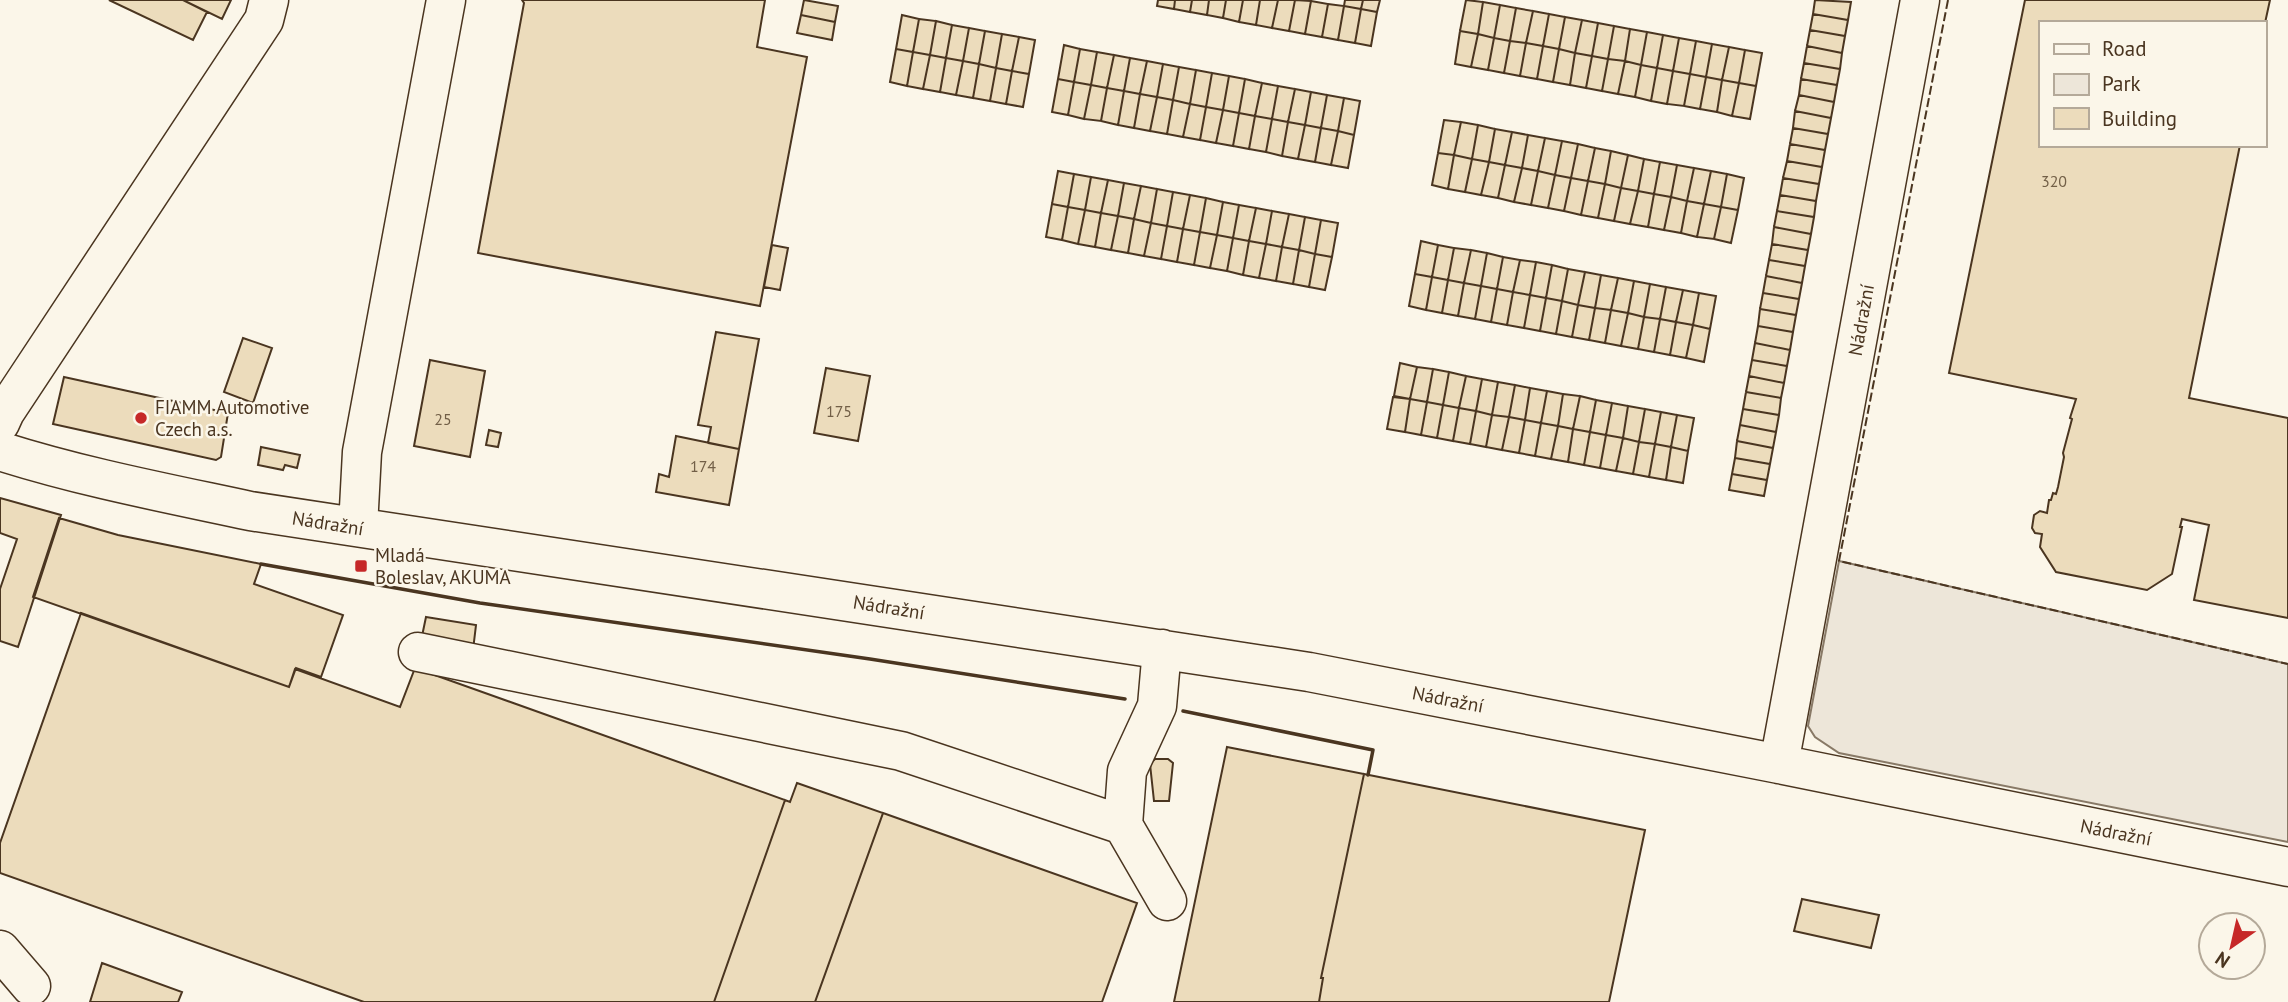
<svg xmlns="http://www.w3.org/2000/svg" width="2288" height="1002" font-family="'PT Sans',sans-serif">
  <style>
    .green { fill: #ede6d9; stroke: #887966; stroke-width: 2 }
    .building { fill: #ecdcbc; stroke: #4a3520; stroke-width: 2 }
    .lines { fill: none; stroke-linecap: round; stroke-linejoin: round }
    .minor-casing { stroke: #4a3520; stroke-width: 41 }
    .minor { stroke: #fbf6e9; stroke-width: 38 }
    .fence { stroke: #4a3520; stroke-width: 2; stroke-dasharray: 9 3.5; stroke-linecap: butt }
    .wall { stroke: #4a3520; stroke-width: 3.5 }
    .poi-dot { fill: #c62828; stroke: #fbf6e9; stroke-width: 2.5 }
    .labels { text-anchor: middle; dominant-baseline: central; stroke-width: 5; stroke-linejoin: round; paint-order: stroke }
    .number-label { font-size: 16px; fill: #725f47 }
    .street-label { font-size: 19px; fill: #4a3520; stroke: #fbf6e9 }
    .poi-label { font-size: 19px; fill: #4a3520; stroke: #fbf6e9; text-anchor: start }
  </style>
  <rect width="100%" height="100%" fill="#fbf6e9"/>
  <path class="green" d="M1839 561 2288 664V842L1839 753 1815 737 1808 726Z"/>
  <path class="building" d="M109 0H183L207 12 193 40Z
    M183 0H231L222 19Z
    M522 0H765L757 47 807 57 760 306 478 253 524 3Z
    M804 0 838 6 835 22 801 15Z
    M1158 0H1175L1174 9 1157 6Z
    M1175 0H1192L1190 12 1174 9Z
    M1192 0H1209L1207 15 1190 12Z
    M1209 0H1226L1223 18 1207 15Z
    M1226 0H1243L1239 22 1223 18Z
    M1243 0H1260L1256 25 1239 22Z
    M1260 0H1278L1272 28 1256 25Z
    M1278 0H1295L1289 31 1272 28Z
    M1295 0 1311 1 1305 34 1289 31Z
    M1345 0H1363L1361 9 1344 6Z
    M1363 0H1380L1377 12 1361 9Z
    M1466 0 1483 2 1478 34 1460 31Z
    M1815 0 1851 2 1848 20 1813 14Z
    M2025 0H2270L2265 23H2041V145H2240L2189 398 2288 418V618L2194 600 2209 525 2182 519 2180 527H2182L2172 574 2147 590 2056 572 2040 547 2042 534 2035 533 2032 528 2034 515 2040 511 2047 513 2049 500H2051L2053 493 2056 494 2058 487 2064 457 2063 453 2072 419 2070 418 2076 399 1949 373Z
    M1311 1 1328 4 1322 37 1305 34Z
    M1483 2 1500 5 1494 38 1478 34Z
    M1328 4 1344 6 1338 40 1322 37Z
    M1500 5 1516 8 1510 41 1494 38Z
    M1344 6 1361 9 1355 43 1338 40Z
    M1516 8 1533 11 1526 43 1510 41Z
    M1361 9 1377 12 1371 46 1355 43Z
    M1533 11 1549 14 1543 46 1526 43Z
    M1549 14 1565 17 1559 49 1543 46Z
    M1813 14 1848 20 1845 36 1810 30Z
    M801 15 835 22 832 40 797 33Z
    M902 15 919 19 913 52 896 49Z
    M1565 17 1582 20 1575 53 1559 49Z
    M919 19 936 21 930 55 913 52Z
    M1582 20 1598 23 1592 56 1575 53Z
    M936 21 952 25 946 58 930 55Z
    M1598 23 1614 26 1608 59 1592 56Z
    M952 25 969 28 963 61 946 58Z
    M1614 26 1630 29 1625 61 1608 59Z
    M969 28 985 31 979 64 963 61Z
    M1630 29 1647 32 1641 65 1625 61Z
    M1810 30 1845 36 1842 53 1807 46Z
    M985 31 1002 34 996 68 979 64Z
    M1460 31 1478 34 1471 67 1455 64Z
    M1647 32 1663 35 1657 68 1641 65Z
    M1002 34 1019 37 1012 71 996 68Z
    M1478 34 1494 38 1488 70 1471 67Z
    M1663 35 1679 38 1673 71 1657 68Z
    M1019 37 1035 40 1029 74 1012 71Z
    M1494 38 1510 41 1504 73 1488 70Z
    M1679 38 1696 41 1690 74 1673 71Z
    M1510 41 1526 43 1520 76 1504 73Z
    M1696 41 1712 44 1706 77 1690 74Z
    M1526 43 1543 46 1537 79 1520 76Z
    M1712 44 1729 47 1722 80 1706 77Z
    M1064 45 1080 49 1074 82 1058 79Z
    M1543 46 1559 49 1553 82 1537 79Z
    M1807 46 1842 53 1840 69 1804 63Z
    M1729 47 1745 50 1739 83 1722 80Z
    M896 49 913 52 907 86 890 82Z
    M1080 49 1097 52 1091 85 1074 82Z
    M1559 49 1575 53 1570 85 1553 82Z
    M1745 50 1762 53 1756 86 1739 83Z
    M913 52 930 55 923 89 907 86Z
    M1097 52 1114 55 1107 88 1091 85Z
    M1575 53 1592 56 1586 88 1570 85Z
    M930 55 946 58 940 92 923 89Z
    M1114 55 1130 58 1124 91 1107 88Z
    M1592 56 1608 59 1602 91 1586 88Z
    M946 58 963 61 956 95 940 92Z
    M1130 58 1147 61 1140 94 1124 91Z
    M1608 59 1625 61 1618 94 1602 91Z
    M963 61 979 64 973 98 956 95Z
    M1147 61 1163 64 1157 97 1140 94Z
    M1625 61 1641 65 1635 97 1618 94Z
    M1804 63 1840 69 1837 85 1801 79Z
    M979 64 996 68 990 101 973 98Z
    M1163 64 1179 67 1173 100 1157 97Z
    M1641 65 1657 68 1651 101 1635 97Z
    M1179 67 1196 70 1190 104 1173 100Z
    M996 68 1012 71 1006 104 990 101Z
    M1657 68 1673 71 1667 104 1651 101Z
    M1196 70 1212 73 1206 107 1190 104Z
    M1012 71 1029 74 1023 107 1006 104Z
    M1673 71 1690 74 1684 106 1667 104Z
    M1212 73 1229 76 1223 110 1206 107Z
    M1690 74 1706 77 1700 109 1684 106Z
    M1229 76 1245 79 1239 113 1223 110Z
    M1706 77 1722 80 1717 112 1700 109Z
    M1058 79 1074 82 1068 115 1052 112Z
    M1245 79 1262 83 1255 116 1239 113Z
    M1801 79 1837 85 1834 102 1799 95Z
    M1722 80 1739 83 1732 116 1717 112Z
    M1074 82 1091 85 1084 119 1068 115Z
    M1262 83 1278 86 1272 119 1255 116Z
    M1739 83 1756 86 1750 119 1732 116Z
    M1091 85 1107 88 1101 121 1084 119Z
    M1278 86 1295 89 1288 122 1272 119Z
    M1107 88 1124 91 1118 125 1101 121Z
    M1295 89 1311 92 1305 125 1288 122Z
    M1124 91 1140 94 1134 128 1118 125Z
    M1311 92 1327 95 1321 128 1305 125Z
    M1140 94 1157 97 1150 131 1134 128Z
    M1327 95 1344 98 1338 131 1321 128Z
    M1799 95 1834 102 1831 118 1795 111Z
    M1157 97 1173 100 1167 134 1150 131Z
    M1344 98 1360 101 1354 135 1338 131Z
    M1173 100 1190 104 1183 137 1167 134Z
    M1190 104 1206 107 1200 140 1183 137Z
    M1206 107 1223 110 1216 143 1200 140Z
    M1223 110 1239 113 1233 146 1216 143Z
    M1795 111 1831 118 1828 134 1793 128Z
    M1239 113 1255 116 1249 149 1233 146Z
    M1255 116 1272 119 1266 152 1249 149Z
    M1272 119 1288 122 1282 156 1266 152Z
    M1444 120 1461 122 1454 155 1438 153Z
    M1288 122 1305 125 1298 159 1282 156Z
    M1461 122 1478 125 1472 159 1454 155Z
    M1305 125 1321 128 1315 162 1298 159Z
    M1478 125 1495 129 1489 162 1472 159Z
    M1321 128 1338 131 1331 165 1315 162Z
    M1793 128 1828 134 1825 150 1790 144Z
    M1495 129 1512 132 1505 165 1489 162Z
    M1338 131 1354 135 1348 168 1331 165Z
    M1512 132 1528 135 1522 168 1505 165Z
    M1528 135 1545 138 1538 171 1522 168Z
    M1545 138 1562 141 1555 175 1538 171Z
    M1562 141 1578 144 1571 178 1555 175Z
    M1578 144 1595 148 1588 181 1571 178Z
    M1790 144 1825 150 1822 167 1787 161Z
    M1595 148 1611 151 1605 184 1588 181Z
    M1611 151 1628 155 1621 188 1605 184Z
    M1438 153 1454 155 1448 189 1432 185Z
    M1454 155 1472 159 1465 192 1448 189Z
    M1628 155 1644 159 1638 191 1621 188Z
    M1472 159 1489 162 1481 195 1465 192Z
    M1644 159 1660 162 1654 194 1638 191Z
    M1787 161 1822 167 1819 184 1783 178Z
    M1489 162 1505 165 1498 198 1481 195Z
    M1660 162 1677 165 1671 197 1654 194Z
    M1505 165 1522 168 1514 202 1498 198Z
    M1677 165 1694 168 1687 201 1671 197Z
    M1522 168 1538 171 1531 205 1514 202Z
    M1694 168 1711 171 1704 204 1687 201Z
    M1058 171 1074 174 1068 207 1052 204Z
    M1538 171 1555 175 1548 208 1531 205Z
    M1711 171 1727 174 1721 207 1704 204Z
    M1074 174 1091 177 1085 210 1068 207Z
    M1727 174 1744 178 1738 210 1721 207Z
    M1555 175 1571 178 1564 211 1548 208Z
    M1091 177 1108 180 1101 213 1085 210Z
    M1571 178 1588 181 1581 215 1564 211Z
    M1783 178 1819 184 1816 201 1780 195Z
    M1108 180 1124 183 1118 216 1101 213Z
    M1588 181 1605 184 1598 218 1581 215Z
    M1124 183 1141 186 1134 219 1118 216Z
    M1605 184 1621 188 1614 221 1598 218Z
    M1141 186 1157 189 1151 223 1134 219Z
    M1621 188 1638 191 1630 224 1614 221Z
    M1157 189 1173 192 1167 226 1151 223Z
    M1638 191 1654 194 1648 227 1630 224Z
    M1173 192 1190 195 1183 229 1167 226Z
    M1654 194 1671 197 1664 230 1648 227Z
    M1190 195 1206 198 1200 232 1183 229Z
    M1780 195 1816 201 1814 217 1777 211Z
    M1671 197 1687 201 1681 233 1664 230Z
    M1206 198 1223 202 1217 235 1200 232Z
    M1687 201 1704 204 1697 237 1681 233Z
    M1223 202 1239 205 1233 238 1217 235Z
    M1052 204 1068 207 1062 240 1046 237Z
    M1704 204 1721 207 1714 239 1697 237Z
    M1239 205 1256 208 1249 241 1233 238Z
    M1068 207 1085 210 1078 244 1062 240Z
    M1721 207 1738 210 1731 243 1714 239Z
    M1256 208 1272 211 1266 244 1249 241Z
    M1085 210 1101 213 1095 247 1078 244Z
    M1272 211 1289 214 1282 247 1266 244Z
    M1777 211 1814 217 1811 234 1774 227Z
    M1101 213 1118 216 1111 250 1095 247Z
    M1289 214 1305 217 1299 250 1282 247Z
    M1118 216 1134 219 1128 253 1111 250Z
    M1305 217 1321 220 1315 254 1299 250Z
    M1134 219 1151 223 1144 256 1128 253Z
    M1321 220 1338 223 1332 257 1315 254Z
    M1151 223 1167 226 1161 259 1144 256Z
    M1167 226 1183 229 1177 262 1161 259Z
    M1774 227 1811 234 1808 250 1772 244Z
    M1183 229 1200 232 1194 265 1177 262Z
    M1200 232 1217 235 1210 268 1194 265Z
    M1217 235 1233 238 1227 271 1210 268Z
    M1233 238 1249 241 1243 275 1227 271Z
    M1249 241 1266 244 1259 278 1243 275Z
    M1421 241 1438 245 1432 277 1415 274Z
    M1266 244 1282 247 1276 281 1259 278Z
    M1772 244 1808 250 1805 266 1769 260Z
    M772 245 788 248 780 290 764 287Z
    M1438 245 1454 248 1448 280 1432 277Z
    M1282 247 1299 250 1293 284 1276 281Z
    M1454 248 1471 250 1464 283 1448 280Z
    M1299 250 1315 254 1309 287 1293 284Z
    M1471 250 1487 253 1481 286 1464 283Z
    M1487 253 1503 257 1497 289 1481 286Z
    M1315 254 1332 257 1325 290 1309 287Z
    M1503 257 1520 260 1513 292 1497 289Z
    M1520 260 1536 262 1530 295 1513 292Z
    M1769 260 1805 266 1802 283 1766 276Z
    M1536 262 1552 265 1546 298 1530 295Z
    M1552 265 1568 269 1562 301 1546 298Z
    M1568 269 1585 272 1578 305 1562 301Z
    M1585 272 1601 275 1595 308 1578 305Z
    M1415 274 1432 277 1426 310 1409 306Z
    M1601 275 1618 278 1611 310 1595 308Z
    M1766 276 1802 283 1799 299 1763 293Z
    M1432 277 1448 280 1442 313 1426 310Z
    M1618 278 1634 281 1628 313 1611 310Z
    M1448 280 1464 283 1458 316 1442 313Z
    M1634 281 1650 284 1644 317 1628 313Z
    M1464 283 1481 286 1475 319 1458 316Z
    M1650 284 1666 287 1660 319 1644 317Z
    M1481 286 1497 289 1491 322 1475 319Z
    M1666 287 1683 290 1676 322 1660 319Z
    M1497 289 1513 292 1507 325 1491 322Z
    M1683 290 1699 293 1693 325 1676 322Z
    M1513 292 1530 295 1524 328 1507 325Z
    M1699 293 1716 296 1710 329 1693 325Z
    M1763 293 1799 299 1796 315 1760 309Z
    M1530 295 1546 298 1540 331 1524 328Z
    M1546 298 1562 301 1556 334 1540 331Z
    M1562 301 1578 305 1572 337 1556 334Z
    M1578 305 1595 308 1589 340 1572 337Z
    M1595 308 1611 310 1605 343 1589 340Z
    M1760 309 1796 315 1793 332 1758 326Z
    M1611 310 1628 313 1621 346 1605 343Z
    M1628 313 1644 317 1638 349 1621 346Z
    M1644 317 1660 319 1654 352 1638 349Z
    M1660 319 1676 322 1670 355 1654 352Z
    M1676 322 1693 325 1686 358 1670 355Z
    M1693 325 1710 329 1704 362 1686 358Z
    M1758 326 1793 332 1790 350 1755 343Z
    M716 332 759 339 739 449 708 443 711 427 698 425Z
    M243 338 272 348 253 403 224 392Z
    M1755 343 1790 350 1787 366 1752 360Z
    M430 360 485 371 470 457 414 446Z
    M1752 360 1787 366 1784 383 1749 376Z
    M1400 363 1417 367 1410 399 1394 396Z
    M1417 367 1433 369 1427 402 1410 399Z
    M826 368 870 376 858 441 814 433Z
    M1433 369 1449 372 1443 405 1427 402Z
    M1449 372 1466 376 1459 408 1443 405Z
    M1466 376 1482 379 1476 411 1459 408Z
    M1749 376 1784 383 1781 398 1746 392Z
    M64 377 228 413 221 457 216 460 53 424Z
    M1482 379 1498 382 1492 415 1476 411Z
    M1498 382 1515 385 1509 417 1492 415Z
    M1515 385 1530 388 1525 420 1509 417Z
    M1530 388 1547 391 1541 423 1525 420Z
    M1547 391 1563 394 1558 426 1541 423Z
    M1746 392 1781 398 1779 415 1743 409Z
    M1563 394 1580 396 1573 429 1558 426Z
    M1580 396 1596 400 1590 432 1573 429Z
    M1393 397 1410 399 1405 432 1387 429Z
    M1410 399 1427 402 1421 435 1405 432Z
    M1596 400 1612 403 1606 435 1590 432Z
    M1427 402 1443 405 1437 438 1421 435Z
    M1612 403 1628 406 1623 438 1606 435Z
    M1443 405 1459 408 1453 441 1437 438Z
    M1628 406 1645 409 1639 442 1623 438Z
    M1459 408 1476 411 1470 444 1453 441Z
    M1645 409 1661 412 1655 444 1639 442Z
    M1743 409 1779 415 1776 432 1740 425Z
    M1476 411 1492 415 1486 447 1470 444Z
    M1661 412 1677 415 1671 447 1655 444Z
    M1492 415 1509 417 1502 450 1486 447Z
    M1677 415 1694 418 1688 451 1671 447Z
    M1509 417 1525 420 1519 453 1502 450Z
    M1525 420 1541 423 1535 456 1519 453Z
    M1541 423 1558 426 1551 459 1535 456Z
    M1740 425 1776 432 1773 448 1737 441Z
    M1558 426 1573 429 1568 462 1551 459Z
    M1573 429 1590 432 1584 465 1568 462Z
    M489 430 501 433 498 447 486 445Z
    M1590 432 1606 435 1600 468 1584 465Z
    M1606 435 1623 438 1616 471 1600 468Z
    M676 436 739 449 729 505 656 492 659 474 669 477Z
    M1623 438 1639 442 1633 474 1616 471Z
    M1737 441 1773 448 1770 464 1735 458Z
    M1639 442 1655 444 1649 477 1633 474Z
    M1655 444 1671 447 1666 480 1649 477Z
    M261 447 300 455 297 468 285 465 283 470 258 465Z
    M1671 447 1688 451 1683 483 1666 480Z
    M1735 458 1770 464 1767 480 1732 474Z
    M1732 474 1767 480 1764 496 1729 490Z
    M0 498 61 515 18 647 0 641V589L17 539 0 533Z
    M59 518 118 535 261 564 254 584 343 615 321 677 296 668 289 687 33 597Z
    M81 613 289 687 295 669 400 707 415 668 785 800 714 1002H364L0 873V843Z
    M426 617 476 625 473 650 421 641Z
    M1227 747 1364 774 1321 978H1323L1319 1002H1174Z
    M1155 759H1168L1173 763 1169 801H1154L1150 764Z
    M1364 774 1645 830 1609 1002H1319L1323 978H1321Z
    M797 783 883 813 815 1002H714L785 800 790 802Z
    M883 813 1137 903 1102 1002H815Z
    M1802 899 1879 915 1871 948 1794 931Z
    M102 963 182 992 178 1002H90Z"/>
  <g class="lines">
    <g class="minor-casing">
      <path id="minor" d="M0 423 5 412 264 20 269 0
        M0 451C82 477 166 493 250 511L1309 672 1779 764 2288 867
        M358 527 362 452 446 0
        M418 652 901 751 1123 825 1167 901
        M1779 764 1920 0
        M1123 825 1127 771 1157 706 1162 649
        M0 950 31 986"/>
    </g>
    <use href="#minor" class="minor"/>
    <path class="fence" d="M1948 0 1839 561 2288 664"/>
    <path class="wall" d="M261 564 480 603 870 659 1125 699
      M1183 711 1373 750 1368 775"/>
  </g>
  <g class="poi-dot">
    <circle cx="141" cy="418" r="7"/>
    <rect x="354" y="559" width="14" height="14" rx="3.5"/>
  </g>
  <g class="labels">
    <g class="number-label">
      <text x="2054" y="181">320</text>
      <text x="839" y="411">175</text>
      <text x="443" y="419">25</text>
      <text x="703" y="466">174</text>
    </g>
    <g class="street-label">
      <text transform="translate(1861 320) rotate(-80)">Nádražní</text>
      <text transform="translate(328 523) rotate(9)">Nádražní</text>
      <text transform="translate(889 607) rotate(9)">Nádražní</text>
      <text transform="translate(1448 699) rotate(11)">Nádražní</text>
      <text transform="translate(2116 832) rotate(11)">Nádražní</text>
    </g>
    <g class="poi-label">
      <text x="155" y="407">FIAMM Automotive<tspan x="155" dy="22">Czech a.s.</tspan></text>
      <text x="375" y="555">Mladá<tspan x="375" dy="22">Boleslav, AKUMA</tspan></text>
    </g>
  </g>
  <rect x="2039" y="21" width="228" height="126" fill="#fbf6e9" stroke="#b4a999" stroke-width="2"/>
  <rect x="2054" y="44" width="35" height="10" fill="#fbf6e9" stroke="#b4a999" stroke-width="2"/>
  <text x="2102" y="56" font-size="21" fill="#4a3520">Road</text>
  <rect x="2054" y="74" width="35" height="21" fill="#ede6d9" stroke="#b4a999" stroke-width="2"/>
  <text x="2102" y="91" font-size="21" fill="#4a3520">Park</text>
  <rect x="2054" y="108" width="35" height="21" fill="#ecdcbc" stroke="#b4a999" stroke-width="2"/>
  <text x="2102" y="126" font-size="21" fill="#4a3520">Building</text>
  <g transform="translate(2232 946) rotate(214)"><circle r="33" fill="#fbf6e9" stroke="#b4a999" stroke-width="2"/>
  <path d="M0-5L12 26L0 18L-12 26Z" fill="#c62828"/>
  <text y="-10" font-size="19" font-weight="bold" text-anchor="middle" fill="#4a3520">N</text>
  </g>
</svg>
